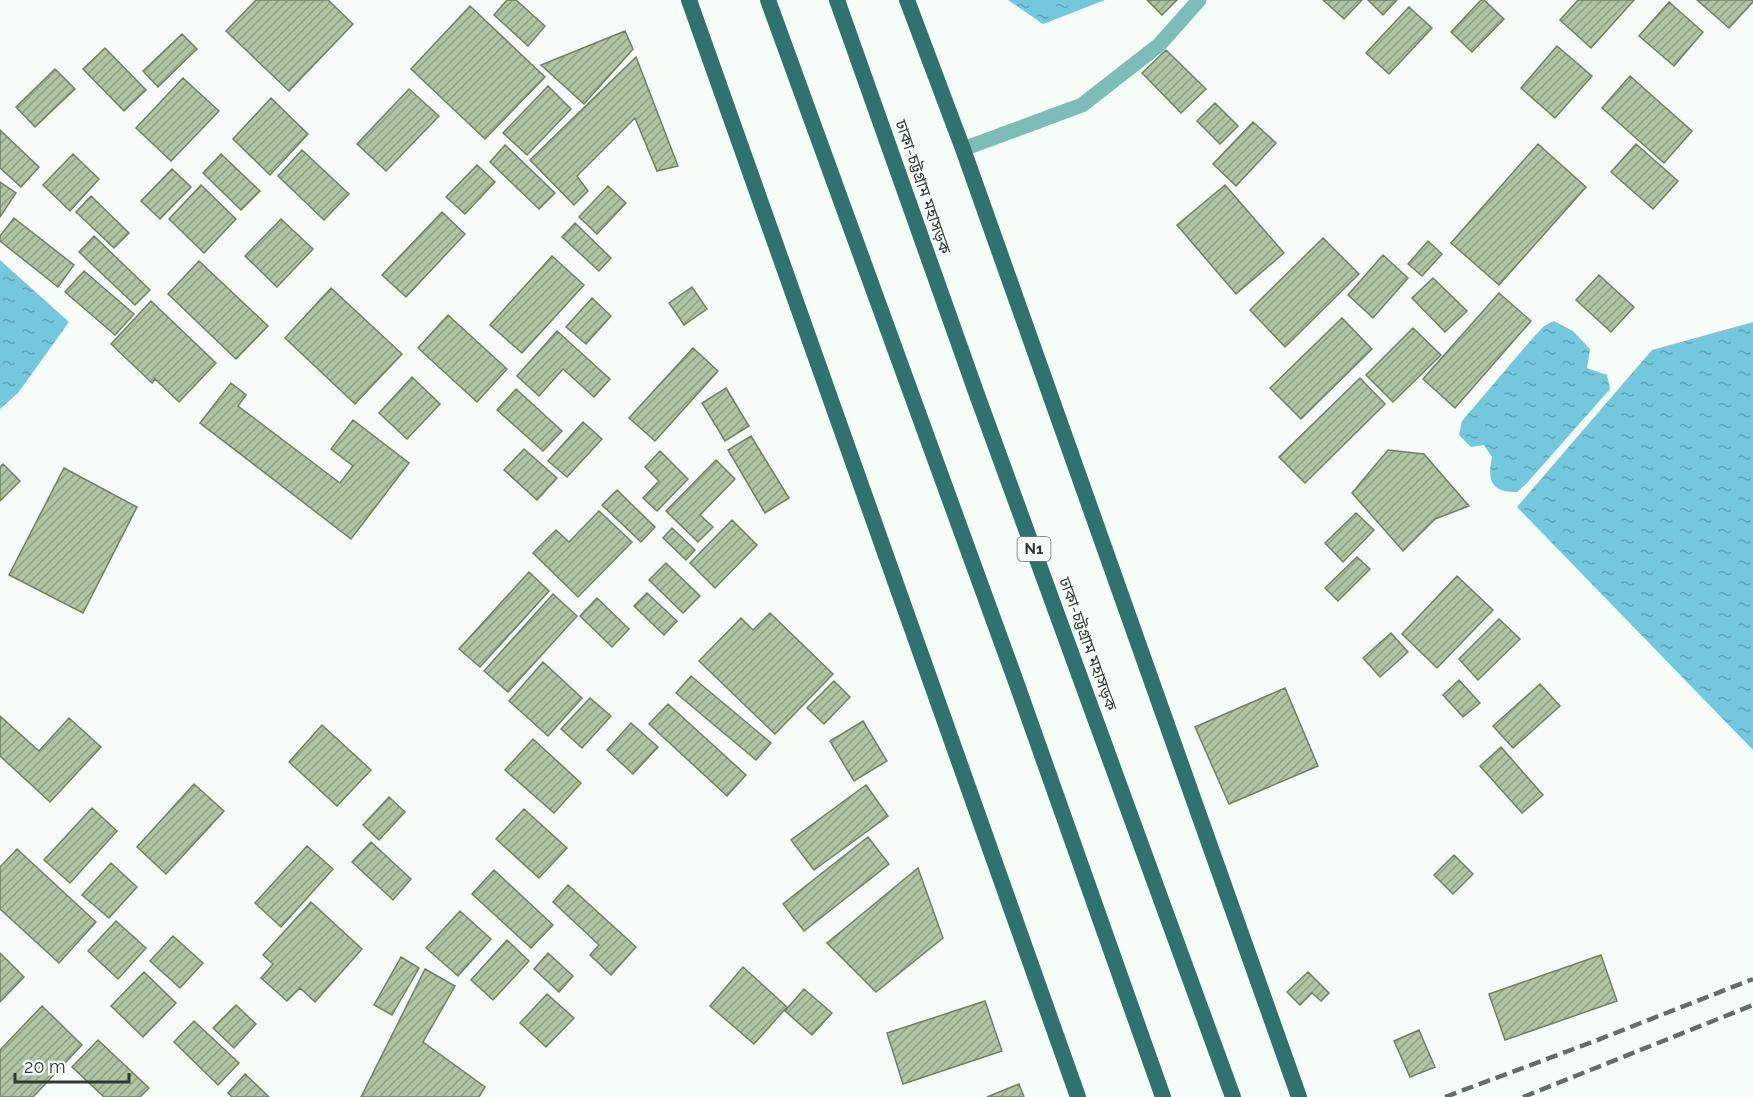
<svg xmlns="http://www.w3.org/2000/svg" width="1753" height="1097" font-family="Raleway,'Noto Sans Bengali',sans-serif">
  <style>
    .water { fill: url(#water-ripples) }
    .building { fill: url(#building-hatch); stroke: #6f8163; stroke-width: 1.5 }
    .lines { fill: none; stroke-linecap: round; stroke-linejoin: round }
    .minor { stroke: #7dbdb7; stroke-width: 15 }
    .trunk { stroke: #30726d; stroke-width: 16 }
    .rail { stroke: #626f68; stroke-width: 4.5; stroke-dasharray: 12 6; stroke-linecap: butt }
    .labels { text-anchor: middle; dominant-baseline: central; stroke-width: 5; stroke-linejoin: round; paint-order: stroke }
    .shield { fill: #f6fdf9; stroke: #69756e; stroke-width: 1.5 }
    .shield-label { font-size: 15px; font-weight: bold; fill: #2c3b33 }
    .street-label { font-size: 16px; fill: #2c3b33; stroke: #f6fdf9 }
  </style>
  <defs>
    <pattern id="water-ripples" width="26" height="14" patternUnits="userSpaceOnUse" patternTransform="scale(1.5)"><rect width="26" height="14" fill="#73c8de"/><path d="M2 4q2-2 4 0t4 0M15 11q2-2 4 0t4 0" fill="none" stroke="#5fa4b5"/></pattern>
    <pattern id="building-hatch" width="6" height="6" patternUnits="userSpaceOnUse" patternTransform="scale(1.5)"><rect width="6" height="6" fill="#b0c3a3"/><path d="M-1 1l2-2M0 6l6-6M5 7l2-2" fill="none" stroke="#8fa085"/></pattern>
  </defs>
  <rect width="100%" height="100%" fill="#f6fdf9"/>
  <path class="water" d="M1008 0H1105L1043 24Z
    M0 260 69 322 18 393 0 409Z
    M1554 321 1573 331 1590 349 1587 368 1607 375 1610 389 1527 483 1517 492C1491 493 1487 480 1492 457L1484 445 1471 447 1459 435 1462 421 1531 340 1544 326Z
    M1753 322V750L1517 507 1652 350Z"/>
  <path class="building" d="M256 0H328L353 24 289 91 226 31Z
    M507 0H516L545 26 528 46 494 15Z
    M1147 0H1177L1162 15Z
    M1323 0H1362L1344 19Z
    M1368 0H1397L1383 15Z
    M1481 0H1484L1504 19 1472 52 1451 32Z
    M1578 0H1634L1591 48 1560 20Z
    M1697 0H1753V2L1729 28Z
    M1669 2 1703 32 1674 66 1639 36Z
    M470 6 545 77 485 139 411 69Z
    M1409 7 1432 28 1389 74 1366 53Z
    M625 31 633 49 584 104 541 65Z
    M182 34 197 49 158 87 143 71Z
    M1557 46 1592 76 1555 118 1521 88Z
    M105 48 146 90 124 111 83 69Z
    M1166 50 1206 89 1181 113 1142 73Z
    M636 57 678 166 657 171 635 118 577 176 588 191 574 205 530 160Z
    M55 69 75 89 35 127 16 107Z
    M1630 76 1692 131 1664 163 1602 108Z
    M183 78 219 111 171 161 136 128Z
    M548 86 571 109 527 155 503 133Z
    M409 89 439 116 386 171 357 144Z
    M271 98 308 134 270 175 233 139Z
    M1215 103 1238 126 1220 144 1197 121Z
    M1253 122 1276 143 1236 186 1213 164Z
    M0 130 39 167 21 187 0 168Z
    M1538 144 1586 187 1499 285 1451 243Z
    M1636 144 1678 181 1653 209 1611 172Z
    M505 145 555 193 539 209 490 162Z
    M302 150 349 194 324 220 278 176Z
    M73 154 99 179 70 211 43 185Z
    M221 154 260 191 241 210 203 173Z
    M477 165 495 182 465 214 446 197Z
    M172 169 191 187 160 219 141 201Z
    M0 182 16 193 0 217Z
    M201 185 236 219 204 253 169 219Z
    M1225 185 1284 253 1236 294 1177 225Z
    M608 186 626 203 597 234 579 217Z
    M91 196 129 233 114 248 76 212Z
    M442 212 465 234 406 297 382 275Z
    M14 218 74 265 58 287 0 241V236Z
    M281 219 313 249 277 287 245 256Z
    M575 223 611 258 599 271 562 237Z
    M94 236 150 290 135 305 79 252Z
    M1323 238 1359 274 1285 347 1250 310Z
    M1428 241 1442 254 1422 276 1408 264Z
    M1383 255 1408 278 1373 318 1348 295Z
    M552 256 584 285 522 353 490 325Z
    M199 261 268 326 236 359 168 294Z
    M84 271 134 314 115 335 65 292Z
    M1599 275 1634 307 1611 332 1576 300Z
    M1433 278 1467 311 1445 332 1412 298Z
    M692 287 707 309 684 325 669 303Z
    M331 288 402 354 355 404 285 338Z
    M1499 293 1531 321 1455 408 1423 379Z
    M592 298 611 316 586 344 566 327Z
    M151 301 216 363 179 402 155 379 152 383 111 344Z
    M448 315 507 369 477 402 418 348Z
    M1342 318 1372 349 1301 419 1270 388Z
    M1413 328 1441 355 1393 402 1366 375Z
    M557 331 610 379 594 397 563 369 539 396 517 376Z
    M693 348 718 371 655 441 629 418Z
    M412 377 440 404 407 439 379 413Z
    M1360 378 1385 404 1305 483 1279 457Z
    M231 383 246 395 238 406 340 483 353 466 331 449 353 420 409 463 351 539 200 423Z
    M726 388 749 426 725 441 702 403Z
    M516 389 562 431 543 451 497 410Z
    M583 422 602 439 567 477 548 461Z
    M751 436 789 498 765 513 728 450Z
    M524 449 557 478 537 500 504 470Z
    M1388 450 1424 454 1469 506 1435 519 1403 551 1352 493Z
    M660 451 688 479 657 511 643 498 659 481 645 467Z
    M716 460 735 479 700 515 713 527 698 542 666 511Z
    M3 464 20 481 0 501V467Z
    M64 468 137 507 83 613 9 575Z
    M617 490 655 527 641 542 602 505Z
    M599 511 632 542 578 597 533 553 556 530 569 542Z
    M1356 513 1374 530 1343 562 1325 543Z
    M732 520 757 545 715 588 690 563Z
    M672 528 695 550 686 560 663 538Z
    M1357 557 1370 569 1338 601 1325 588Z
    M666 563 700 596 683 613 649 580Z
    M529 572 549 591 480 667 459 649Z
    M1457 576 1493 610 1437 668 1402 634Z
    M647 593 677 621 664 635 634 606Z
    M553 594 577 616 508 692 484 671Z
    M597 598 629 629 612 647 580 616Z
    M770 613 833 674 775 734 699 661 741 618 753 630Z
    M1499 619 1520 639 1478 680 1459 659Z
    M1391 633 1408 652 1380 677 1363 658Z
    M543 662 582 698 548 736 509 701Z
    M691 676 771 743 756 760 676 693Z
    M1459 680 1480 703 1463 717 1443 695Z
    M834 681 850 697 824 724 807 708Z
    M1540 684 1560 706 1513 748 1493 726Z
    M1285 688 1318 766 1229 804 1195 727Z
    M590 698 611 716 582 748 561 729Z
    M668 704 746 775 727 796 649 724Z
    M0 716 39 751 69 718 101 747 50 802 0 756Z
    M863 721 887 761 854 781 830 741Z
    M631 723 658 747 633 774 607 750Z
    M322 725 371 770 337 806 289 762Z
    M533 739 581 783 554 813 505 770Z
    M1501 747 1543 795 1522 813 1480 766Z
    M194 784 224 811 166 874 137 847Z
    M866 785 888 816 814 870 791 840Z
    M389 797 405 812 379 840 363 825Z
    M92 808 117 831 70 883 44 860Z
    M524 809 567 848 539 878 496 839Z
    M868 837 889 864 804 931 783 904Z
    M371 842 411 879 393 900 352 862Z
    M307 846 333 869 281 927 255 903Z
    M17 849 96 922 59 963 0 909V867Z
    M1454 855 1473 874 1453 894 1434 875Z
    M111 863 137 887 109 918 82 895Z
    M918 868 943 938 876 992 827 943Z
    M494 870 553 925 531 948 472 894Z
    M568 885 636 947 611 975 590 955 599 945 553 902Z
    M311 902 362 949 315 1002 300 988 287 1001 261 978 273 964 263 955Z
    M460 911 491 939 458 976 426 948Z
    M116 921 146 948 118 979 88 951Z
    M173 936 203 963 180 988 150 961Z
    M507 940 529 961 493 1000 471 980Z
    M0 953 24 977 0 1002Z
    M548 953 573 976 559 992 534 969Z
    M1601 955 1617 1001 1505 1040 1489 994Z
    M401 957 419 968 392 1015 374 1005Z
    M743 967 787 1007 754 1044 710 1006Z
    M425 969 455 986 423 1042 485 1087 479 1097H361Z
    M144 972 176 1003 143 1037 111 1006Z
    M1308 972 1329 993 1321 1001 1312 993 1300 1005 1287 992Z
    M804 989 832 1013 812 1035 785 1011Z
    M547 994 574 1018 546 1047 520 1023Z
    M985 1001 1002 1051 903 1084 887 1033Z
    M236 1005 256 1024 234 1048 213 1028Z
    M42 1006 82 1045 33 1097H0V1050Z
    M194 1021 239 1063 218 1085 174 1042Z
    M1419 1030 1435 1067 1410 1077 1394 1041Z
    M98 1040 149 1088 140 1097H104L72 1067Z
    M245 1074 269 1097H232L228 1093Z
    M1019 1084 1024 1097H987Z"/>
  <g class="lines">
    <path class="minor" d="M963 149 1082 105 1159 45 1199 0"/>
    <path class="trunk" d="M689 0 1078 1097
      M768 0 1015 679 1163 1097
      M837 0 976 392 1233 1097
      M907 0 963 149 1299 1097"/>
    <path class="rail" d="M1445 1097 1595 1041 1753 979
      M1523 1097 1753 1005"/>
  </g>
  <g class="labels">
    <rect class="shield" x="1017.5" y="537" width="33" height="24" rx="4.5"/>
    <g class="shield-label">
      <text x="1034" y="549">N1</text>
    </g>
    <g class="street-label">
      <text transform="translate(923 187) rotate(71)">ঢাকা-চট্টগ্রাম মহাসড়ক</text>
      <text transform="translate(1088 644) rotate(70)">ঢাকা-চট্টগ্রাম মহাসড়ক</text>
    </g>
  </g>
  <path d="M15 1073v9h114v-9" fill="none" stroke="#2c3b33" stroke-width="3"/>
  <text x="24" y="1073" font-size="18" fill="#2c3b33" stroke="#f6fdf9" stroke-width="4.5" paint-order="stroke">20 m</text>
</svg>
